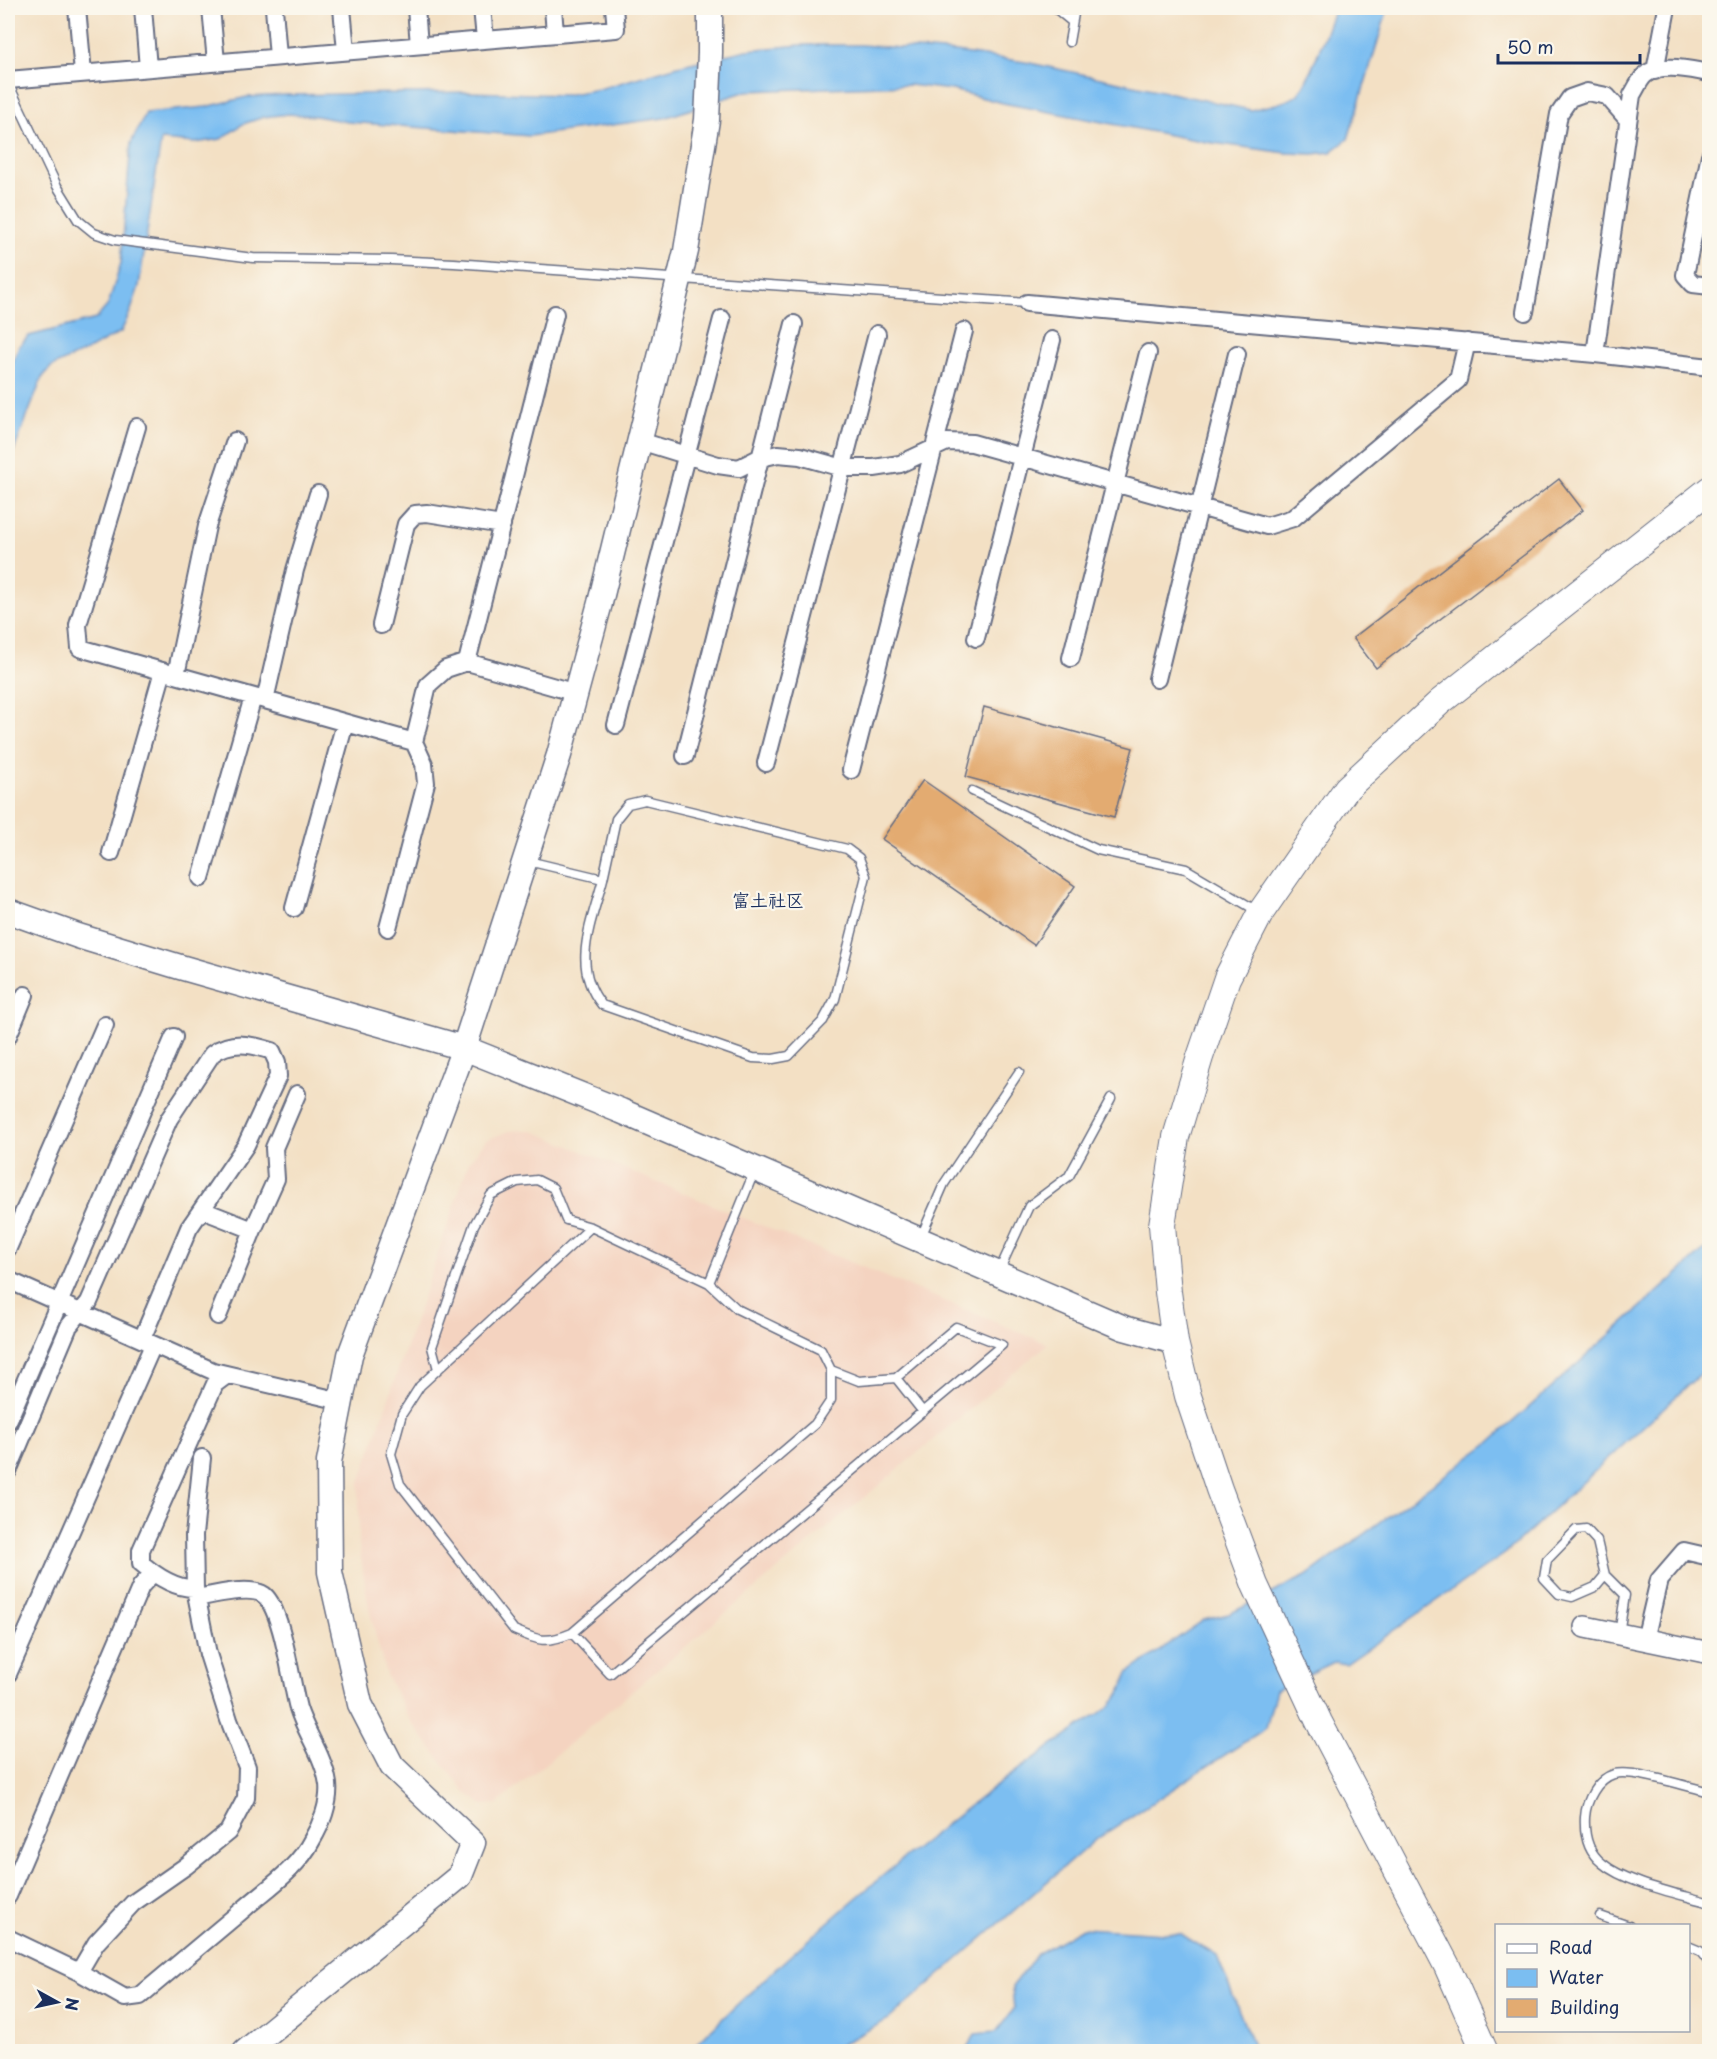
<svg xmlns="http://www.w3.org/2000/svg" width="1717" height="2059" font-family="'Playpen Sans','LXGW WenKai TC',sans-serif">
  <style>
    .built { fill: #f4d3c0 }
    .water { fill: #7bbef1; stroke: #4b76a8; stroke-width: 1.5 }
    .building { fill: #e3ab71 }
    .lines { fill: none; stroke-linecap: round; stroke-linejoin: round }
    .service-casing { stroke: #676d82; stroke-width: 11 }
    .minor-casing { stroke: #676d82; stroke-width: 20 }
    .tertiary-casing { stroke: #676d82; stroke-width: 24 }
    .secondary-casing { stroke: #676d82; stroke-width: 27 }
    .primary-casing { stroke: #676d82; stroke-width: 28 }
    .service { stroke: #fff; stroke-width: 8 }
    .minor { stroke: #fff; stroke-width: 16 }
    .tertiary { stroke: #fff; stroke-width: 21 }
    .secondary { stroke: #fff; stroke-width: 24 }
    .primary { stroke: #fff; stroke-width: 26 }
    .labels { text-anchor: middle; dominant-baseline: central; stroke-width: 4.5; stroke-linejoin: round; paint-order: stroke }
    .neighbourhood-label { font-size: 18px; fill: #1b2f5e; stroke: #fbf7ec }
  </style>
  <rect width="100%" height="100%" fill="#fbf7ec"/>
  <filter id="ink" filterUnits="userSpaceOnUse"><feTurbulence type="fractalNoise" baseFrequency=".0167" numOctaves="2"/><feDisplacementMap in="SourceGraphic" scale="12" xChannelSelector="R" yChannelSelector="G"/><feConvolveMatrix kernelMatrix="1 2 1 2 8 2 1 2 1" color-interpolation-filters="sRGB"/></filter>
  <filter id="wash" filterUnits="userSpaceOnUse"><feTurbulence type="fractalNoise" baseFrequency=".008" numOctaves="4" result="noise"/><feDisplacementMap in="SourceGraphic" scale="24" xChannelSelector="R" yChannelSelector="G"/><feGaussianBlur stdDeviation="1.35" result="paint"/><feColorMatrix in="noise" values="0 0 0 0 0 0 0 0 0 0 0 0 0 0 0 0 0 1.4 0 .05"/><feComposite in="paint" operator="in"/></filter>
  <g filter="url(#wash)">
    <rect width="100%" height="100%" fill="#f3e0c4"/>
    <path class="built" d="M531 1130 1048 1344 497 1804 483 1805 465 1792 410 1720 386 1675 369 1609 359 1546V1485L469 1162 486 1140 509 1131Z"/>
    <path class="water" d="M1335 8H1388L1348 139 1331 152 1313 154 1287 153 1206 142 1003 103 952 90 909 85 747 91 664 118 530 136 348 122 316 116 288 114 264 117 243 124 221 139 195 143 161 140 139 286 131 310 121 332 86 351 51 367 42 378 8 466V374L19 346 29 336 96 319 108 305 121 263 131 143 146 113 206 107 247 97 285 95 468 92 565 95 599 89 678 66 747 50 801 45H861L956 52 1025 62 1251 110C1263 107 1288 103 1297 95 1309 84 1328 26 1335 8Z
      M1709 1246V1366L1506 1553 1346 1664 1334 1662 1276 1690 1266 1728 1095 1840 889 2019 840 2045 833 2051 688 2052C779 1962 875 1879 976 1801 1019 1768 1065 1737 1110 1706L1120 1693 1128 1673 1166 1646 1204 1620 1229 1614 1306 1576 1489 1443Z
      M1082 1928 1181 1934 1217 1956 1255 2051H965L975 2034 996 2032 1014 2009 1012 1987 1037 1954Z"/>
    <g id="blocks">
      <path class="building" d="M1559 479 1583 510 1376 668 1353 638Z
        M984 707 1133 748 1114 817 966 777Z
        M923 780 1075 886 1034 945 882 839Z"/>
    </g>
  </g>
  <g filter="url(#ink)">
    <use href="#blocks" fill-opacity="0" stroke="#676d82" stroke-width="1.5"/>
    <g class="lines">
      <g class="service-casing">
        <path id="service" d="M1055 8 1072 22
          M1069 42 1075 8
          M8 83 57 186 78 220 94 233 115 240 253 258 391 260 454 263 1027 303
          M972 791 1098 850 1186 869 1259 912
          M528 861 603 879 616 819 628 804 645 800 847 849 859 858 866 876 835 999 823 1021 789 1056 773 1059 753 1058 602 1005C570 966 592 922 603 879
          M920 1239 944 1184 1019 1072
          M999 1271 1029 1206 1069 1176 1111 1099
          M709 1283 737 1309 821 1350 831 1370V1400L815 1424 572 1633C546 1644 539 1641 514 1630L400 1484 391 1454 402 1414 420 1386 591 1227 709 1283 754 1172
          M438 1369 432 1347 474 1225 491 1195 517 1182 537 1180 553 1188 566 1220 591 1227
          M896 1378 923 1412
          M1605 1575 1595 1587 1572 1597 1559 1594 1544 1578 1547 1560 1576 1530 1586 1529 1597 1541 1605 1575 1625 1595 1619 1634
          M572 1633 610 1674 1002 1345 956 1327 896 1378 859 1381 831 1370
          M1710 1792C1688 1787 1634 1769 1614 1774 1597 1779 1586 1801 1585 1817 1584 1835 1588 1852 1602 1863 1625 1883 1680 1894 1710 1903
          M1600 1916 1629 1926
          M1688 1946 1700 1951 1710 1964"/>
      </g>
      <g class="minor-casing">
        <path id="minor" d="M77 8 83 73
          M143 8 148 68
          M211 8 216 62
          M274 8 278 57
          M342 8 346 51
          M416 8 419 45
          M482 8 485 39
          M553 8 555 33
          M1655 71 1667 8
          M8 80 616 29 614 8
          M1710 155 1685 275 1693 284 1710 286
          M1027 303 1595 354 1710 367
          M1525 312 1559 114 1570 98 1587 92 1607 96 1628 120
          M555 314 467 662 576 693
          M1595 354 1632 95C1636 89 1640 79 1645 75 1660 62 1691 70 1710 73
          M137 427 78 625 80 648 414 742
          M640 441 718 465 739 468 757 459 778 454 800 456 843 468H874L900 464 947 442 972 443 1267 526 1293 518 1458 380 1467 342
          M381 625 406 524 415 514 427 513 502 525
          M976 638 1052 340
          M1071 658 1148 353
          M176 675 207 526 235 441
          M1157 679 1237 354
          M265 700 295 570 318 494
          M616 725 722 319
          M685 756 794 324
          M766 763 877 334
          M851 770 964 331
          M111 853 163 671
          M201 878 253 697
          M294 908 345 723
          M388 928 426 783 424 764 414 742 428 685 446 669 467 662
          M8 1036 25 995
          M202 1210 253 1230 218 1316
          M253 1230 276 1179 274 1148 297 1094
          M8 1248 105 1025
          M8 1280 213 1371 341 1401
          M8 1421 174 1037
          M202 1458 194 1535 195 1588C176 1589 155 1575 141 1563V1550L215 1384 227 1375
          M8 1471 69 1326 89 1302 169 1119 212 1054C231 1040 251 1044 272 1051L277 1062 278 1076 246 1145 189 1228 142 1339
          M1645 1640 1659 1580 1684 1551 1710 1557
          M8 1674 153 1345
          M8 1896 141 1586 153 1573
          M8 1938 79 1972 125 1998 140 1996C175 1967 210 1937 245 1908 268 1888 298 1868 312 1840 321 1825 330 1803 328 1784 324 1756 306 1734 298 1708 291 1683 283 1611 264 1595 251 1585 212 1595 197 1598
          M79 1972 96 1943 133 1903 186 1866 228 1832 246 1798 247 1767 229 1720 208 1654 195 1589"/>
      </g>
      <g class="tertiary-casing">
        <path id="tertiary" d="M1585 1627 1710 1653"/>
      </g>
      <g class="secondary-casing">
        <path id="secondary" d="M8 911 78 936 180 967 464 1048 621 1111 1124 1328 1175 1342
          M245 2052 460 1876 473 1843 392 1766 360 1704 330 1572 329 1462 350 1355 464 1048 559 755 600 603 686 251 707 120 710 53V8"/>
      </g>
      <g class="primary-casing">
        <path id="primary" d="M1485 2052 1447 1966 1319 1722 1255 1585 1219 1489 1188 1396 1175 1342 1168 1292 1162 1225 1176 1137 1200 1057 1227 978 1261 912 1347 788 1440 702 1710 489"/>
      </g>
      <use href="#service" class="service"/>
      <use href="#minor" class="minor"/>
      <use href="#tertiary" class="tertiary"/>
      <use href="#secondary" class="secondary"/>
      <use href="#primary" class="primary"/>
    </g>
  </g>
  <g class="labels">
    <g class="neighbourhood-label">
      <text x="768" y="899">富土社区</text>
    </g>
  </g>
  <rect width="1717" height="2059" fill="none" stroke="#fbf7ec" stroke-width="30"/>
  <rect x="1495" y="1924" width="195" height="108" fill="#fbf7ec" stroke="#a1a7b3" stroke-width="1.5"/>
  <rect x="1507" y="1944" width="30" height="9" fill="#ffffff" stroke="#a1a7b3" stroke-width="1.5"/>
  <text x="1549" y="1954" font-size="18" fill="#1b2f5e">Road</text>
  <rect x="1507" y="1969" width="30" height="18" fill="#7bbef1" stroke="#a1a7b3" stroke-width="1.5"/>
  <text x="1549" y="1984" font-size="18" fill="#1b2f5e">Water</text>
  <rect x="1507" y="1999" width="30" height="18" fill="#e3ab71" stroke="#a1a7b3" stroke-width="1.5"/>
  <text x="1549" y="2014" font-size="18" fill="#1b2f5e">Building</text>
  <g transform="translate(57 2002) rotate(98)" stroke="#fbf7ec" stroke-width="4.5" paint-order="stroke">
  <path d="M0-4.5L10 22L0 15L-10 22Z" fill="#1b2f5e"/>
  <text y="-9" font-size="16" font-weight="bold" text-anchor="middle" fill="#1b2f5e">N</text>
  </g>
  <path d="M1498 54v9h142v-9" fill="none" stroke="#1b2f5e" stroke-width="3"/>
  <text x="1507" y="54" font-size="18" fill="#1b2f5e" stroke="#fbf7ec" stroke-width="4.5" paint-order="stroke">50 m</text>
</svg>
